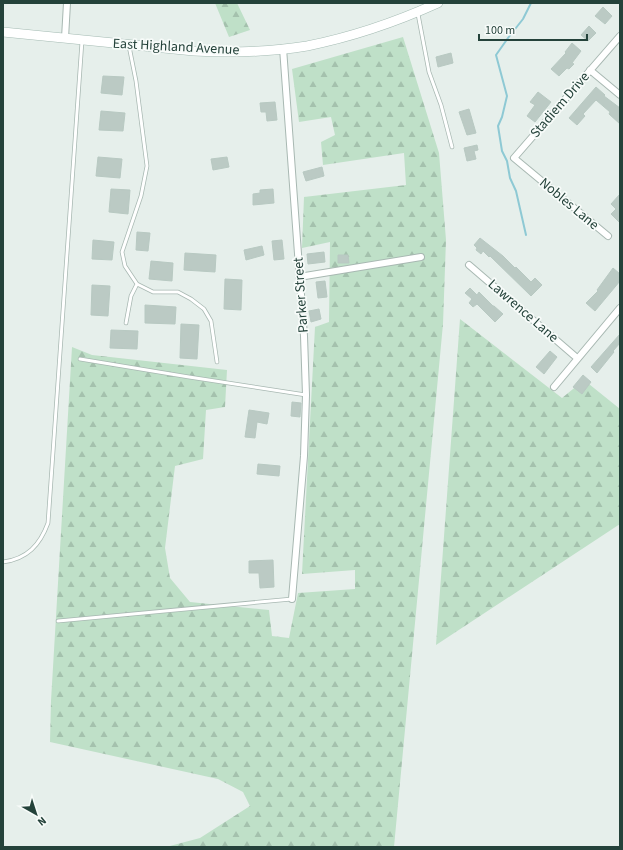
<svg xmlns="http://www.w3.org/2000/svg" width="623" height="850" font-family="'Source Sans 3',sans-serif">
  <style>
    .forest { fill: url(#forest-firs) }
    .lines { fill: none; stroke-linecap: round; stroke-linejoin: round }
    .stream { stroke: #8ec9d4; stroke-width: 2 }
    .building { fill: #bbcac4; stroke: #b8c9c2 }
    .lane-casing { stroke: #a8b8b2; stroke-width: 4.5 }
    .street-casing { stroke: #a8b8b2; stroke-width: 8 }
    .secondary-casing { stroke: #a4bbb3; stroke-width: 10 }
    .lane { stroke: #fff; stroke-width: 3 }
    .street { stroke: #fff; stroke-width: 6 }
    .secondary { stroke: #fff; stroke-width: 9 }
    .labels { text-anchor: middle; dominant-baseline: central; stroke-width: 3.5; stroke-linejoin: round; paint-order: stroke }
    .street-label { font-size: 14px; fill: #24423a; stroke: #f7fbf9 }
  </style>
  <defs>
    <pattern id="forest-firs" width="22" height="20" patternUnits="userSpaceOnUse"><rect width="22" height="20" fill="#bfe0c8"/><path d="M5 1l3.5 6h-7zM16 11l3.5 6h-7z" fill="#a4c1ad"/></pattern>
  </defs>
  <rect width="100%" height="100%" fill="#e6efeb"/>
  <path class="forest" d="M215 3H237L250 30 229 37Z
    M403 37 439 153 446 240 443 324 394 847H166L200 838 250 806 243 792 218 779 50 742 51 701 72 347 92 355 227 370 225 407 206 410 203 459 175 466 165 548 170 578 190 602 269 610 272 636 289 638 298 593 355 589V570L302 574 315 327 329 322 330 242 302 248 304 197 406 185 404 153 323 165 321 142 335 135 331 117 299 122 292 69Z
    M460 319 562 398 584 380 620 409V524L436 645Z"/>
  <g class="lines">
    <path class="stream" d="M526 235 516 191 510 178 507 161 502 151 498 126 502 117 507 96 496 55 508 38 523 19 531 3"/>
  </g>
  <path class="building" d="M603 7 612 16 605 24 595 16Z
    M589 26 596 33 588 41 581 35Z
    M572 43 581 51 572 63 574 64 569 69 567 68 559 76 551 69 566 53 565 52Z
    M451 53 453 63 438 67 436 57Z
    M103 76 124 77 122 95 101 93Z
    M596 87 605 95 604 96 620 108V124L609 114 610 112 596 100 583 114 585 116 577 125 569 118Z
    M538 92 551 102 535 122 527 116 535 105 530 102Z
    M275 102 277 120 267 121 266 112H261L260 103Z
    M469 109 476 133 467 135 459 112Z
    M101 111 125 113 123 131 99 130Z
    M477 145 478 150 474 151 476 159 467 161 464 148Z
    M98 157 122 159 120 178 96 176Z
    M227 157 229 167 213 170 211 159Z
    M322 167 324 176 306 181 303 172Z
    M111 189 130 190 128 214 109 212Z
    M273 189 274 203 253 205V194L260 193V190Z
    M620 194V223L611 214 616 209 611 204Z
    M137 232 150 233 148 251 136 250Z
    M480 238 503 256 515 268 516 267 531 282 535 278 542 285 531 296 490 256 489 257 483 251 481 254 476 250 477 248 474 245Z
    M93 240 114 242 112 260 92 259Z
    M282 240 284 259 274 260 272 241Z
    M262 246 264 255 246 260 244 250Z
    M324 252 325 262 308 264 307 254Z
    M185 253 216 255 215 272 184 270Z
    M338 255H348L349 263H338Z
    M151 261 173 263 172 281 149 279Z
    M613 268 620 274V281L595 311 586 303 598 291 597 290Z
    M225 279 242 280 241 310 224 309Z
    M325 281 327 297 318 298 316 282Z
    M92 285 110 286 108 316 91 315Z
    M470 288 477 295 479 292 493 306H494L503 314 495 322 477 304 473 307 469 303 472 299 465 293Z
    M145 305 176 307 175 324 145 323Z
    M319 309 321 319 311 322 309 311Z
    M181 324 199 325 197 359 180 358Z
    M111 330 138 331 137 349 110 348Z
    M620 334V343L613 351 614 352 597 373 591 367Z
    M550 351 557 357 544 374 536 367Z
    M583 375 591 382 582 394 573 387Z
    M292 402 301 403 300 417 291 416Z
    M249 410 269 413 267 424 257 422 255 438 245 437Z
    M258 464 280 466 279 476 257 474Z
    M273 560 274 587 260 588 259 573H249V561Z"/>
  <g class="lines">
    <g class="lane-casing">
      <path id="lane" d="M418 14 429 72 441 105 452 147
        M129 46 136 81 147 166 141 196 122 252 125 266 137 284 153 292H178L191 299 204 309 211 321 217 362
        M126 323 131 296 137 284
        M80 359 189 377 306 395
        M3 562C27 559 40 545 48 523L82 41
        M58 621 292 599"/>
    </g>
    <g class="street-casing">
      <path id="street" d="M65 38 67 3
        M283 48 304 336 306 395 304 456 292 599
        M590 70 620 95
        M608 236 514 158 620 36
        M469 265 577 358
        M299 277 421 257
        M554 387 620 308"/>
    </g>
    <g class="secondary-casing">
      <path id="secondary" d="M3 32 194 51C231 53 270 52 307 46 352 37 396 22 438 3"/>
    </g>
    <use href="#lane" class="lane"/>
    <use href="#street" class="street"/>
    <use href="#secondary" class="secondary"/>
  </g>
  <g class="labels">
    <g class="street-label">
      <text transform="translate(176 47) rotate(3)">East Highland Avenue</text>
      <text transform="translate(560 105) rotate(-49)">Stadiem Drive</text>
      <text transform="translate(569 204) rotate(40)">Nobles Lane</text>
      <text transform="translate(301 295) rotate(-94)">Parker Street</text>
      <text transform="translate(523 311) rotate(41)">Lawrence Lane</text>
    </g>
  </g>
  <rect width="623" height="850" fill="none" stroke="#24423a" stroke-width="8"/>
  <g transform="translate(36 814) rotate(141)" stroke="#f7fbf9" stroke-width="3" paint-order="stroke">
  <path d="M0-3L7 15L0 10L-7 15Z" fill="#24423a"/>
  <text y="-6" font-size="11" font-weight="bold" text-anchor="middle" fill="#24423a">N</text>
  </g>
  <path d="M479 34v6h108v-6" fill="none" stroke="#24423a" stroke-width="2"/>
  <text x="485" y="34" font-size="12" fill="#24423a" stroke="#f7fbf9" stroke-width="3" paint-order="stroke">100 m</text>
</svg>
